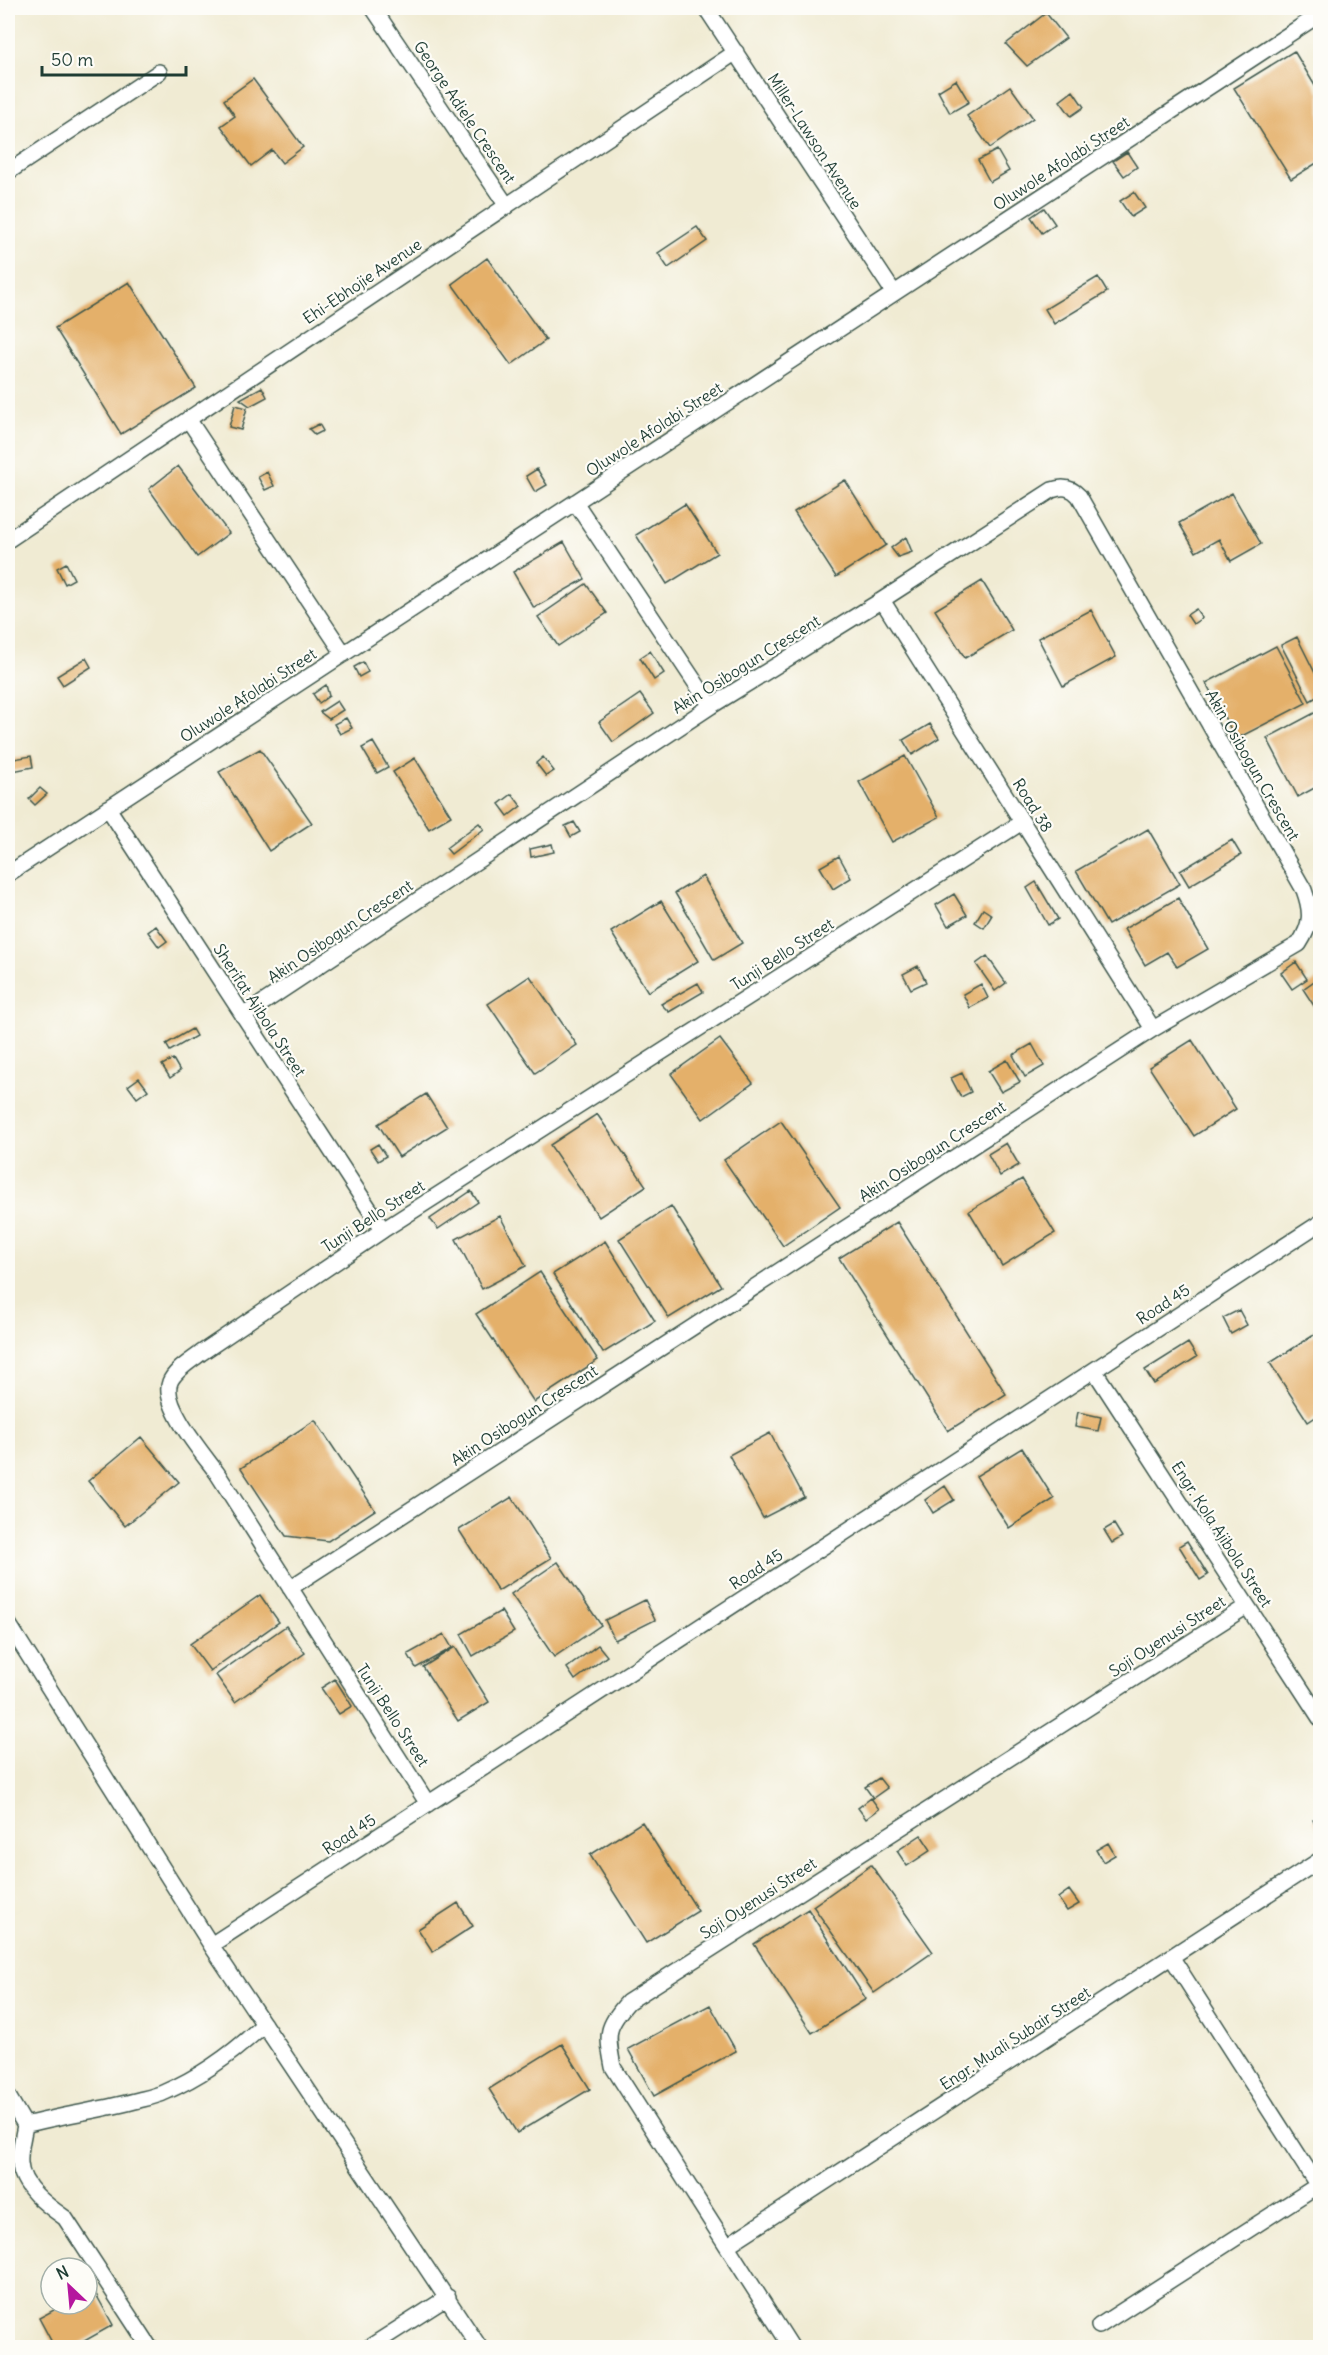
<svg xmlns="http://www.w3.org/2000/svg" width="1328" height="2355" font-family="Delius,sans-serif">
  <style>
    .building { fill: #e4b06a }
    .lines { fill: none; stroke-linecap: round; stroke-linejoin: round }
    .street-casing { stroke: #3e574c; stroke-width: 18 }
    .street { stroke: #fff; stroke-width: 15 }
    .labels { text-anchor: middle; dominant-baseline: central; stroke-width: 4.5; stroke-linejoin: round; paint-order: stroke }
    .street-label { font-size: 16px; fill: #1f3d34; stroke: #fdfcf7 }
  </style>
  <rect width="100%" height="100%" fill="#fdfcf7"/>
  <filter id="ink" filterUnits="userSpaceOnUse"><feTurbulence type="fractalNoise" baseFrequency=".0167" numOctaves="2"/><feDisplacementMap in="SourceGraphic" scale="12" xChannelSelector="R" yChannelSelector="G"/><feConvolveMatrix kernelMatrix="1 2 1 2 8 2 1 2 1" color-interpolation-filters="sRGB"/></filter>
  <filter id="wash" filterUnits="userSpaceOnUse"><feTurbulence type="fractalNoise" baseFrequency=".008" numOctaves="4" result="noise"/><feDisplacementMap in="SourceGraphic" scale="24" xChannelSelector="R" yChannelSelector="G"/><feGaussianBlur stdDeviation="1.35" result="paint"/><feColorMatrix in="noise" values="0 0 0 0 0 0 0 0 0 0 0 0 0 0 0 0 0 1.4 0 .05"/><feComposite in="paint" operator="in"/></filter>
  <g filter="url(#wash)">
    <rect width="100%" height="100%" fill="#f0ebd3"/>
    <g id="blocks">
      <path class="building" d="M1046 13 1066 38 1027 66 1006 44Z
        M1294 51 1320 94V161L1291 179 1234 88Z
        M253 79 303 147 282 163 272 150 251 166 221 126 235 116 224 100Z
        M956 80 969 102 950 113 938 91Z
        M1010 86 1033 118 990 148 967 116Z
        M1073 91 1084 107 1071 116 1060 101Z
        M997 150 1009 171 990 182 978 160Z
        M1127 152 1137 167 1124 176 1113 161Z
        M1134 192 1145 208 1131 217 1120 201Z
        M1044 208 1055 224 1042 233 1031 217Z
        M697 227 707 241 668 268 658 253Z
        M487 258 546 340 511 365 452 284Z
        M1098 277 1107 292 1054 324 1045 309Z
        M129 282 196 388 121 434 55 328Z
        M262 387 267 397 250 406 240 399Z
        M235 405 247 408 241 430 229 427Z
        M319 424 323 431 315 435 309 429Z
        M178 466 229 533 197 557 149 489Z
        M537 469 547 485 535 492 526 476Z
        M267 472 274 486 265 490 258 477Z
        M845 480 886 545 836 577 794 512Z
        M1232 493 1261 544 1231 561 1219 539 1196 552 1179 523Z
        M685 504 717 553 667 584 636 535Z
        M906 537 912 552 898 557 891 548Z
        M564 542 585 579 534 608 513 572Z
        M66 563 74 579 65 584 57 568Z
        M982 581 1012 630 965 658 935 610Z
        M586 584 607 613 558 646 538 617Z
        M1196 609 1202 618 1193 624 1187 615Z
        M1091 610 1116 657 1063 686 1038 638Z
        M1297 637 1320 683V695L1310 701 1281 645Z
        M1320 645V659L1315 647Z
        M1276 646 1306 703 1236 739 1206 683Z
        M650 651 664 673 654 680 640 658Z
        M86 658 91 667 63 685 57 676Z
        M363 662 368 672 359 677 354 667Z
        M326 685 329 696 319 703 313 694Z
        M640 694 654 713 613 742 599 722Z
        M337 701 343 710 329 719 320 712Z
        M1320 710V785L1298 797 1267 738Z
        M346 718 352 728 340 734 334 724Z
        M930 724 939 738 912 755 903 740Z
        M373 742 388 767 377 773 362 748Z
        M260 749 312 823 269 851 219 772Z
        M31 756 33 767 13 771 8 760Z
        M905 756 939 817 892 842 859 782Z
        M543 757 554 771 546 776 536 763Z
        M415 758 451 816 429 829 393 772Z
        M40 788 47 794 35 805 29 799Z
        M512 794 521 806 508 816 499 804Z
        M574 822 580 832 571 837 565 826Z
        M479 823 484 829 451 854 446 848Z
        M1148 829 1180 884 1108 925 1076 871Z
        M1232 840 1241 855 1189 886 1180 871Z
        M552 844 554 852 531 857 530 849Z
        M839 856 851 878 833 889 820 867Z
        M703 876 742 943 714 960 675 893Z
        M1036 882 1058 919 1048 925 1027 888Z
        M954 894 967 915 948 926 936 905Z
        M1178 898 1208 949 1177 967 1167 952 1145 965 1124 929Z
        M661 901 698 961 648 992 611 932Z
        M983 909 992 915 984 928 975 922Z
        M156 926 167 941 159 947 148 932Z
        M987 956 1006 983 995 991 976 964Z
        M1296 962 1307 979 1292 989 1281 973Z
        M918 966 926 982 911 989 903 974Z
        M530 976 577 1045 535 1073 488 1004Z
        M1320 977V1015L1303 989Z
        M698 983 703 992 669 1012 661 1004Z
        M981 984 988 998 970 1008 963 994Z
        M192 1029 196 1036 170 1051 166 1044Z
        M720 1039 753 1083 703 1119 671 1074Z
        M1192 1040 1236 1109 1194 1136 1149 1067Z
        M1032 1044 1044 1066 1025 1077 1013 1055Z
        M173 1059 180 1071 170 1078 162 1065Z
        M1007 1060 1020 1082 1001 1092 988 1071Z
        M962 1073 971 1092 961 1097 951 1078Z
        M139 1078 148 1090 137 1098 128 1086Z
        M426 1094 447 1127 399 1157 378 1124Z
        M597 1114 646 1186 599 1217 550 1145Z
        M781 1121 840 1207 783 1246 724 1160Z
        M1006 1143 1019 1165 1000 1176 988 1154Z
        M378 1144 386 1156 378 1161 370 1149Z
        M1022 1179 1055 1233 1002 1266 969 1211Z
        M471 1191 478 1202 438 1229 430 1219Z
        M671 1206 721 1286 669 1318 619 1239Z
        M500 1216 526 1266 482 1289 456 1239Z
        M897 1222 1006 1394 948 1431 839 1258Z
        M605 1241 655 1321 603 1353 553 1274Z
        M540 1272 598 1360 534 1402 476 1314Z
        M1239 1310 1247 1325 1231 1334 1223 1318Z
        M1320 1331V1414L1308 1422 1270 1363Z
        M1188 1343 1197 1357 1154 1384 1145 1370Z
        M1078 1412 1101 1417 1098 1431 1075 1427Z
        M315 1420 375 1510 328 1541 286 1536 241 1468Z
        M770 1433 804 1497 763 1518 729 1455Z
        M141 1437 179 1482 125 1526 88 1481Z
        M1022 1448 1054 1499 1009 1528 976 1476Z
        M945 1486 954 1500 933 1513 925 1500Z
        M512 1497 551 1558 498 1591 459 1530Z
        M1114 1524 1122 1537 1112 1543 1104 1530Z
        M1187 1541 1208 1575 1200 1580 1179 1546Z
        M558 1562 601 1625 554 1657 511 1594Z
        M260 1595 279 1622 210 1671 190 1644Z
        M645 1600 655 1620 615 1640 605 1620Z
        M501 1611 514 1632 473 1656 461 1634Z
        M286 1626 305 1653 235 1702 216 1675Z
        M444 1634 452 1648 416 1668 408 1654Z
        M598 1645 607 1656 575 1680 567 1668Z
        M455 1647 489 1702 458 1721 423 1667Z
        M335 1679 352 1706 339 1714 321 1688Z
        M879 1778 887 1788 873 1798 865 1787Z
        M871 1798 879 1809 866 1819 858 1808Z
        M1320 1817V1830L1318 1831 1313 1820Z
        M642 1822 698 1911 646 1943 590 1855Z
        M921 1835 931 1850 907 1866 897 1851Z
        M1108 1843 1115 1855 1103 1862 1096 1850Z
        M871 1865 933 1952 874 1993 813 1906Z
        M1069 1890 1079 1904 1067 1911 1058 1898Z
        M458 1903 473 1926 433 1952 418 1929Z
        M808 1909 866 1999 812 2033 754 1944Z
        M710 2005 736 2051 654 2096 628 2049Z
        M562 2044 590 2089 517 2133 489 2089Z
        M8 2132 19 2150 8 2169Z
        M93 2289 113 2325 72 2348H55L39 2318 65 2304H87V2292Z"/>
    </g>
  </g>
  <g filter="url(#ink)">
    <use href="#blocks" fill-opacity="0" stroke="#3e574c" stroke-width="1.5"/>
    <g class="lines">
      <g class="street-casing">
        <path id="street" d="M373 8 507 206
          M706 8 894 293
          M8 172 159 72
          M188 419 344 654
          M575 502 711 706
          M8 540 736 52
          M882 600 1153 1029
          M108 808 383 1230
          M8 874 1320 14
          M243 1016 711 706 882 600 1052 490C1063 486 1071 487 1079 496L1304 890C1312 912 1312 924 1299 944L1153 1029 290 1588
          M1094 1370 1320 1718
          M8 1623 211 1945 480 2348
          M428 1804 217 1473C203 1454 161 1405 170 1382 175 1370 191 1361 201 1353L383 1230 1022 822
          M211 1945 1320 1223
          M1172 1958 1320 2189
          M8 2096 25 2125C63 2115 101 2110 139 2100 147 2098 157 2096 165 2092 202 2076 235 2052 264 2024
          M25 2125C23 2137 19 2151 20 2163 21 2187 48 2206 65 2218L150 2348
          M728 2245 1320 1860
          M1099 2326 1318 2185
          M368 2348 448 2297
          M792 2348 613 2067C607 2034 605 2028 628 2002L1247 1606"/>
      </g>
      <use href="#street" class="street"/>
    </g>
  </g>
  <g class="labels">
    <g class="street-label">
      <text transform="translate(465 112) rotate(56)">George Adiele Crescent</text>
      <text transform="translate(815 141) rotate(57)">Miller-Lawson Avenue</text>
      <text transform="translate(1061 163) rotate(-33)">Oluwole Afolabi Street</text>
      <text transform="translate(362 281) rotate(-34)">Ehi-Ebhojie Avenue</text>
      <text transform="translate(654 429) rotate(-33)">Oluwole Afolabi Street</text>
      <text transform="translate(746 664) rotate(-32)">Akin Osibogun Crescent</text>
      <text transform="translate(248 695) rotate(-33)">Oluwole Afolabi Street</text>
      <text transform="translate(1253 765) rotate(60)">Akin Osibogun Crescent</text>
      <text transform="translate(1033 805) rotate(58)">Road 38</text>
      <text transform="translate(340 931) rotate(-34)">Akin Osibogun Crescent</text>
      <text transform="translate(782 954) rotate(-33)">Tunji Bello Street</text>
      <text transform="translate(260 1010) rotate(57)">Sherifat Ajibola Street</text>
      <text transform="translate(932 1151) rotate(-33)">Akin Osibogun Crescent</text>
      <text transform="translate(373 1216) rotate(-33)">Tunji Bello Street</text>
      <text transform="translate(1163 1304) rotate(-33)">Road 45</text>
      <text transform="translate(524 1415) rotate(-33)">Akin Osibogun Crescent</text>
      <text transform="translate(1222 1534) rotate(57)">Engr. Kola Ajibola Street</text>
      <text transform="translate(756 1569) rotate(-33)">Road 45</text>
      <text transform="translate(1167 1636) rotate(-33)">Soji Oyenusi Street</text>
      <text transform="translate(393 1715) rotate(57)">Tunji Bello Street</text>
      <text transform="translate(349 1834) rotate(-33)">Road 45</text>
      <text transform="translate(758 1898) rotate(-33)">Soji Oyenusi Street</text>
      <text transform="translate(1015 2038) rotate(-33)">Engr. Muali Subair Street</text>
    </g>
  </g>
  <rect width="1328" height="2355" fill="none" stroke="#fdfcf7" stroke-width="30"/>
  <g transform="translate(69 2286) rotate(334)"><circle r="28" fill="#fdfcf7" stroke="#a4b0a9" stroke-width="1.5"/>
  <path d="M0-4.5L10 22L0 15L-10 22Z" fill="#b5179e"/>
  <text y="-9" font-size="16" font-weight="bold" text-anchor="middle" fill="#1f3d34">N</text>
  </g>
  <path d="M42 66v9h144v-9" fill="none" stroke="#1f3d34" stroke-width="3"/>
  <text x="51" y="66" font-size="18" fill="#1f3d34" stroke="#fdfcf7" stroke-width="4.5" paint-order="stroke">50 m</text>
</svg>
